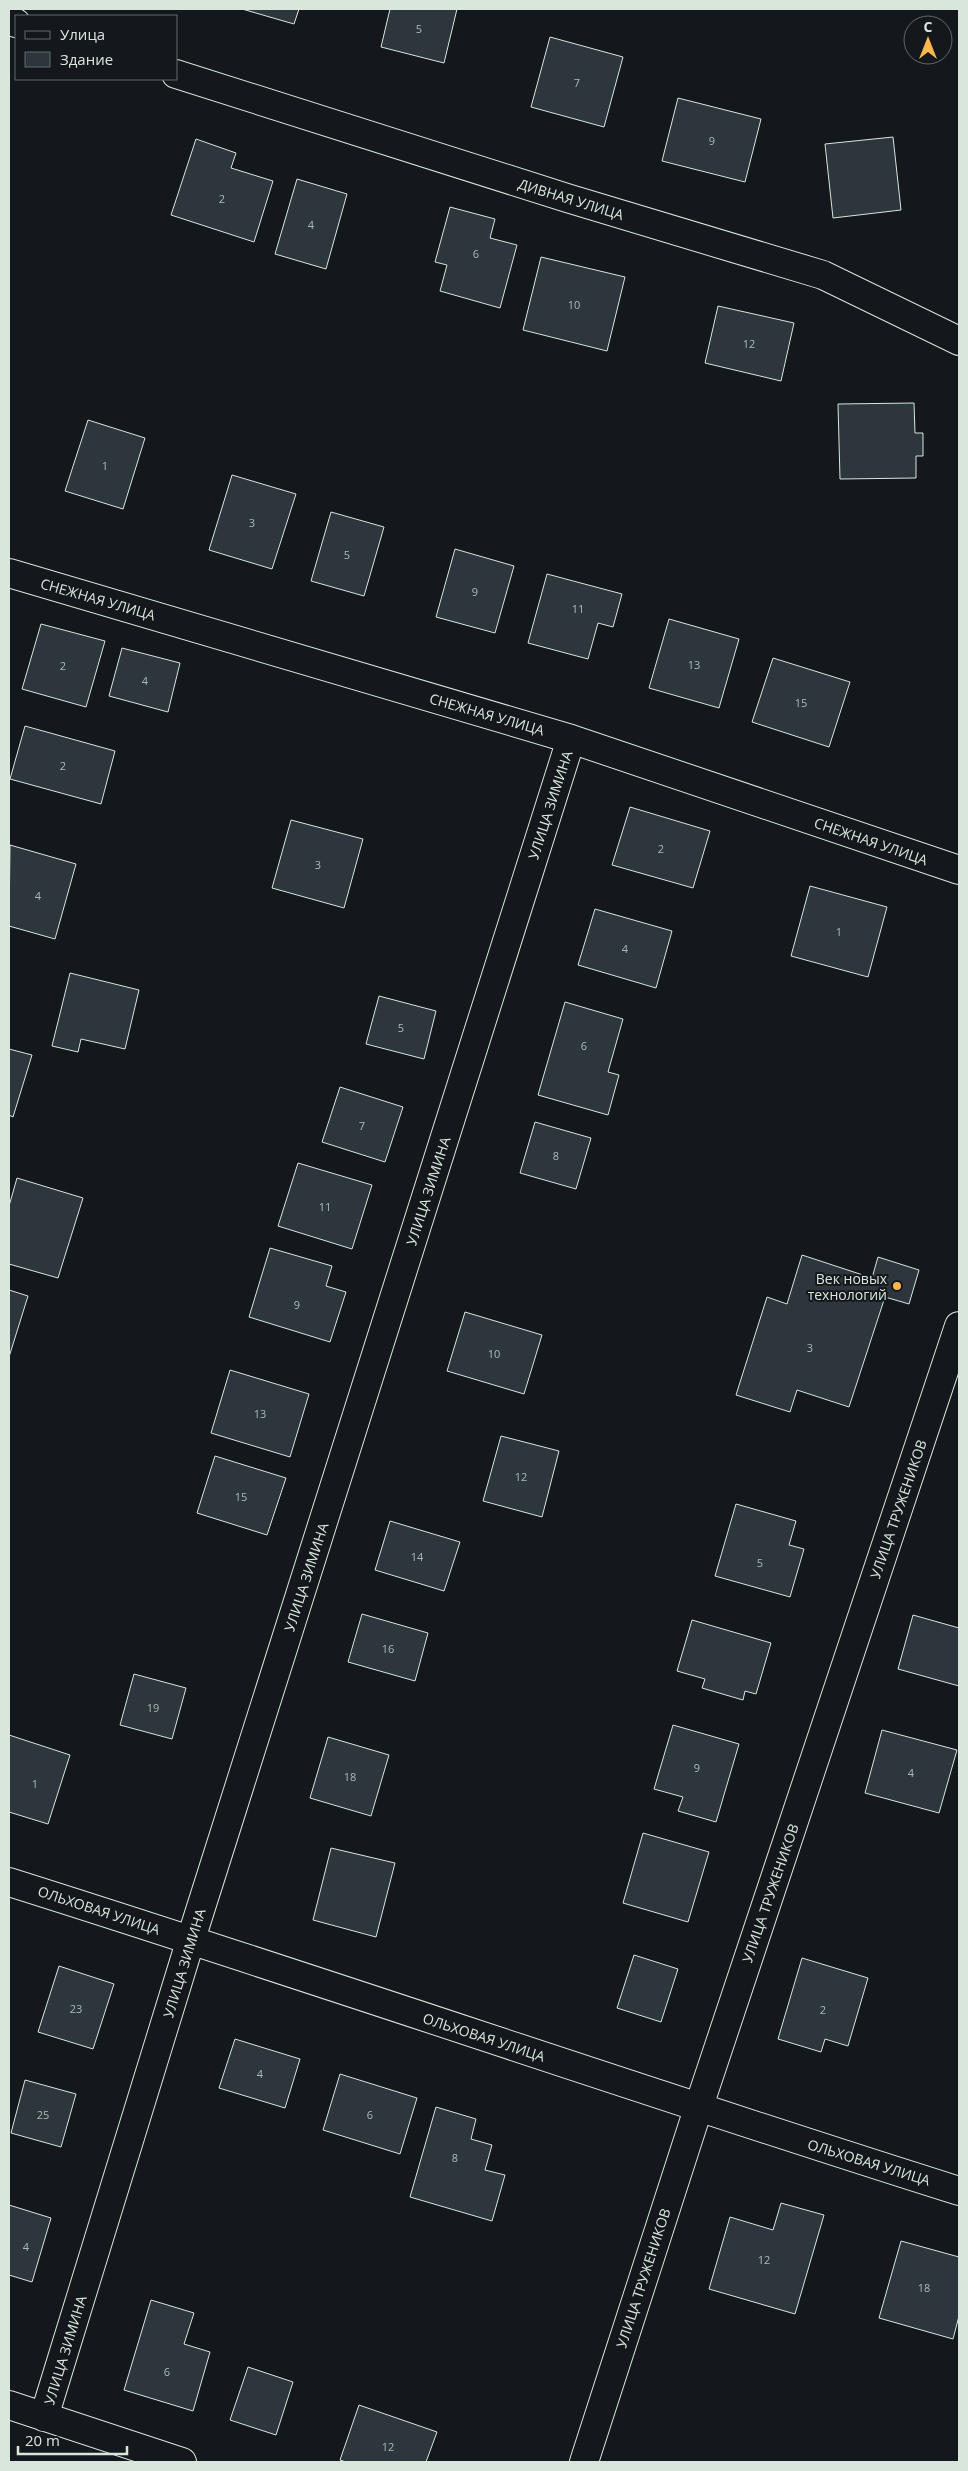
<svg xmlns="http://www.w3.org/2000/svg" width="968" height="2471" font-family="'Open Sans',sans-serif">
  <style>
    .building { fill: #2c363c; stroke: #d8e6dc }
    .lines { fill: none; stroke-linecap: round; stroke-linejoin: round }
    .minor-casing { stroke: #d8e6dc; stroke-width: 30 }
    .minor { stroke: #14181c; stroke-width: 28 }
    .poi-dot { fill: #ffb74d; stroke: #14181c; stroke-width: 2 }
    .labels { text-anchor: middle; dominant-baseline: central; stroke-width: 4; stroke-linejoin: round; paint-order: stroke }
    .number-label { font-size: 11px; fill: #adbab4 }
    .street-label { font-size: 14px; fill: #d8e6dc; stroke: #14181c }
    .poi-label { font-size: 14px; fill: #d8e6dc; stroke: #14181c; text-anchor: end }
  </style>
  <rect width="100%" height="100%" fill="#14181c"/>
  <path class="building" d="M242 9H299L294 24Z
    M390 9H457L444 63 381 47Z
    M550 37 623 57 604 127 531 107Z
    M678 98 761 119 745 182 662 161Z
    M893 137 901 210 833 218 825 144Z
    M196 139 236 153 231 168 273 181 254 242 171 215Z
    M297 179 347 194 326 269 275 254Z
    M450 207 495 219 490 238 517 245 500 308 440 291 447 265 435 262Z
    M541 257 625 277 607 351 523 330Z
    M718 306 794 323 781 381 705 363Z
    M914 403 915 433H923V456H916V478L840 479 838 404Z
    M88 420 145 438 123 509 65 491Z
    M232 475 296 494 272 569 209 550Z
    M331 512 384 527 364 596 311 581Z
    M455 549 514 566 495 633 436 617Z
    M547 574 622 594 613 627 598 623 588 659 528 643Z
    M669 619 739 639 719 708 649 688Z
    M41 624 105 641 86 707 22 689Z
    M122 648 180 663 168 712 109 696Z
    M773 658 850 682 829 747 752 722Z
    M25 726 115 751 101 804 10 779Z
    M630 807 710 831 693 888 612 865Z
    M291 820 363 839 344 908 272 888Z
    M10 845 76 864 55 939 9 926Z
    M810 886 887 907 868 977 791 956Z
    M595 909 672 931 656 988 578 965Z
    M70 973 139 990 125 1049 81 1039 78 1052 52 1046Z
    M379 996 436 1011 424 1059 366 1044Z
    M565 1002 623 1019 608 1072 619 1075 608 1115 538 1095Z
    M9 1049 32 1055 13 1117 9 1115Z
    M340 1087 403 1107 385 1162 322 1142Z
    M535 1122 591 1138 576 1189 520 1173Z
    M298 1163 372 1185 352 1249 278 1226Z
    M17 1178 83 1198 58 1278 9 1264V1206Z
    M270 1248 332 1266 326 1286 346 1292 330 1342 249 1317Z
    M802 1255 872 1278 878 1257 919 1270 909 1304 885 1297 849 1407 797 1390 790 1412 736 1395 767 1297 787 1304Z
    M9 1290 28 1296 9 1357Z
    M465 1312 542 1335 524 1394 447 1371Z
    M230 1370 309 1394 290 1457 211 1433Z
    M501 1436 559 1451 542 1517 483 1501Z
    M215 1456 286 1478 267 1535 197 1513Z
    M736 1504 796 1521 789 1545 804 1549 790 1597 715 1576Z
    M390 1521 460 1542 444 1591 375 1570Z
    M362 1614 428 1633 415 1681 348 1662Z
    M913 1615 959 1628V1686L898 1669Z
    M692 1620 771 1643 756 1694 745 1691 743 1700 702 1688 705 1679 677 1671Z
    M134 1674 186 1688 172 1739 120 1725Z
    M673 1725 739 1744 716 1822 678 1811 683 1797 654 1789Z
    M882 1730 957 1750 939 1813 865 1793Z
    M9 1735 70 1755 48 1824 9 1812Z
    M328 1737 389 1755 371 1816 310 1798Z
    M643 1833 709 1852 688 1922 623 1903Z
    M331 1848 395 1863 376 1937 313 1920Z
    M634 1955 678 1969 661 2022 617 2008Z
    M802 1958 868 1978 848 2046 825 2039 821 2052 778 2039Z
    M59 1966 114 1984 93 2049 38 2032Z
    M235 2039 300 2059 285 2108 219 2088Z
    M340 2074 417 2098 400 2154 323 2130Z
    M25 2080 76 2094 61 2147 11 2133Z
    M436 2107 476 2119 471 2139 492 2145 485 2170 505 2175 492 2221 410 2197Z
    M781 2203 824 2215 795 2314 709 2289 730 2217 773 2230Z
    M9 2205 51 2218 32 2282 9 2275Z
    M901 2241 959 2257V2316L953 2339 879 2318Z
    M151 2300 194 2313 184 2344 210 2352 193 2411 124 2390Z
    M248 2367 293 2382 276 2435 230 2420Z
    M359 2405 437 2432 426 2462H346L340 2460Z"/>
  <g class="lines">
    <g class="minor-casing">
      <path id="minor" d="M9 21 16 23
        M176 74 567 198 823 275 959 341
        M9 573 571 739 959 870
        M9 1882C327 1982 641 2091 959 2191
        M9 2405 182 2462
        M44 2417 191 1939 571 739
        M584 2462 698 2109 959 1326"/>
    </g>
    <use href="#minor" class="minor"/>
  </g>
  <circle class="poi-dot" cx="897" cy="1286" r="5"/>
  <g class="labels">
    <g class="number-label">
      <text x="419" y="28">5</text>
      <text x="577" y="82">7</text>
      <text x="712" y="140">9</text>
      <text x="222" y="198">2</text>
      <text x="311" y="224">4</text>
      <text x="476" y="253">6</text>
      <text x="574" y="304">10</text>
      <text x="749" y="343">12</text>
      <text x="105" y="465">1</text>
      <text x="252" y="522">3</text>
      <text x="347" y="554">5</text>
      <text x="475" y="591">9</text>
      <text x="578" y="608">11</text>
      <text x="694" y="664">13</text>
      <text x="63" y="665">2</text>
      <text x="145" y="680">4</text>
      <text x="801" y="702">15</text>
      <text x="63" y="765">2</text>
      <text x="661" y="848">2</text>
      <text x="318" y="864">3</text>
      <text x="38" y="895">4</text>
      <text x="839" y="931">1</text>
      <text x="625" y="948">4</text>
      <text x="401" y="1027">5</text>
      <text x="584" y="1045">6</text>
      <text x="362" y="1125">7</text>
      <text x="556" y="1155">8</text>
      <text x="325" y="1206">11</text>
      <text x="297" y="1304">9</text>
      <text x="810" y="1347">3</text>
      <text x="494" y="1353">10</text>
      <text x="260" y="1413">13</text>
      <text x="521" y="1476">12</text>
      <text x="241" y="1496">15</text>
      <text x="417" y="1556">14</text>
      <text x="760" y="1562">5</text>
      <text x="388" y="1648">16</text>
      <text x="153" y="1707">19</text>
      <text x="697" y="1767">9</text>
      <text x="911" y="1772">4</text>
      <text x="350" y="1776">18</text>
      <text x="35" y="1783">1</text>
      <text x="76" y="2008">23</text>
      <text x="823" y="2009">2</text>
      <text x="260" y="2073">4</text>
      <text x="43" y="2114">25</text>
      <text x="370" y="2114">6</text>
      <text x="455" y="2157">8</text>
      <text x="26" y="2246">4</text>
      <text x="764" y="2259">12</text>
      <text x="924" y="2287">18</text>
      <text x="167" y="2371">6</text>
      <text x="388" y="2446">12</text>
    </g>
    <g class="street-label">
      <text transform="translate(571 199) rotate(17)">ДИВНАЯ УЛИЦА</text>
      <text transform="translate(98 599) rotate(16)">СНЕЖНАЯ УЛИЦА</text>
      <text transform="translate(487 714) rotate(16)">СНЕЖНАЯ УЛИЦА</text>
      <text transform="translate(550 805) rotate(-72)">УЛИЦА ЗИМИНА</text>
      <text transform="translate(871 841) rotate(19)">СНЕЖНАЯ УЛИЦА</text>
      <text transform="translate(428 1191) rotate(-72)">УЛИЦА ЗИМИНА</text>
      <text transform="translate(898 1509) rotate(-71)">УЛИЦА ТРУЖЕНИКОВ</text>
      <text transform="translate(306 1577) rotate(-72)">УЛИЦА ЗИМИНА</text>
      <text transform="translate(770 1893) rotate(-71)">УЛИЦА ТРУЖЕНИКОВ</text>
      <text transform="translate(99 1910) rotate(18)">ОЛЬХОВАЯ УЛИЦА</text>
      <text transform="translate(184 1963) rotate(-73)">УЛИЦА ЗИМИНА</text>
      <text transform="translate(484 2037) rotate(18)">ОЛЬХОВАЯ УЛИЦА</text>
      <text transform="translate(869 2162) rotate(17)">ОЛЬХОВАЯ УЛИЦА</text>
      <text transform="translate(643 2278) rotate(-72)">УЛИЦА ТРУЖЕНИКОВ</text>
      <text transform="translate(65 2350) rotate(-73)">УЛИЦА ЗИМИНА</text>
    </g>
    <g class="poi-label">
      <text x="887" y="1278">Век новых<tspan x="887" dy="16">технологий</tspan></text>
    </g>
  </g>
  <rect width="968" height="2471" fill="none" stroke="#d8e6dc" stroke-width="20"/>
  <rect x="15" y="15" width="162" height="65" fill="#14181c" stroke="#626a69"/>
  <rect x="25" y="31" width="25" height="8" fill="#14181c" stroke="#626a69"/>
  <text x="60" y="40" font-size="15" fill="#d8e6dc">Улица</text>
  <rect x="25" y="52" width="25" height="15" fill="#2c363c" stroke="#626a69"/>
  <text x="60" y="65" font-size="15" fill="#d8e6dc">Здание</text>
  <g transform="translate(928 40)"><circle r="24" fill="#14181c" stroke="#626a69"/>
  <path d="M0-4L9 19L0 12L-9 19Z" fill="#ffb74d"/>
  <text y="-8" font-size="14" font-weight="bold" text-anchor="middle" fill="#d8e6dc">С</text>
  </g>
  <path d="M18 2446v8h109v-8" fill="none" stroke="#d8e6dc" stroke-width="2.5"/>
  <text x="25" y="2446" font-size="15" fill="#d8e6dc" stroke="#14181c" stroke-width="4" paint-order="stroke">20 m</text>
</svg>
